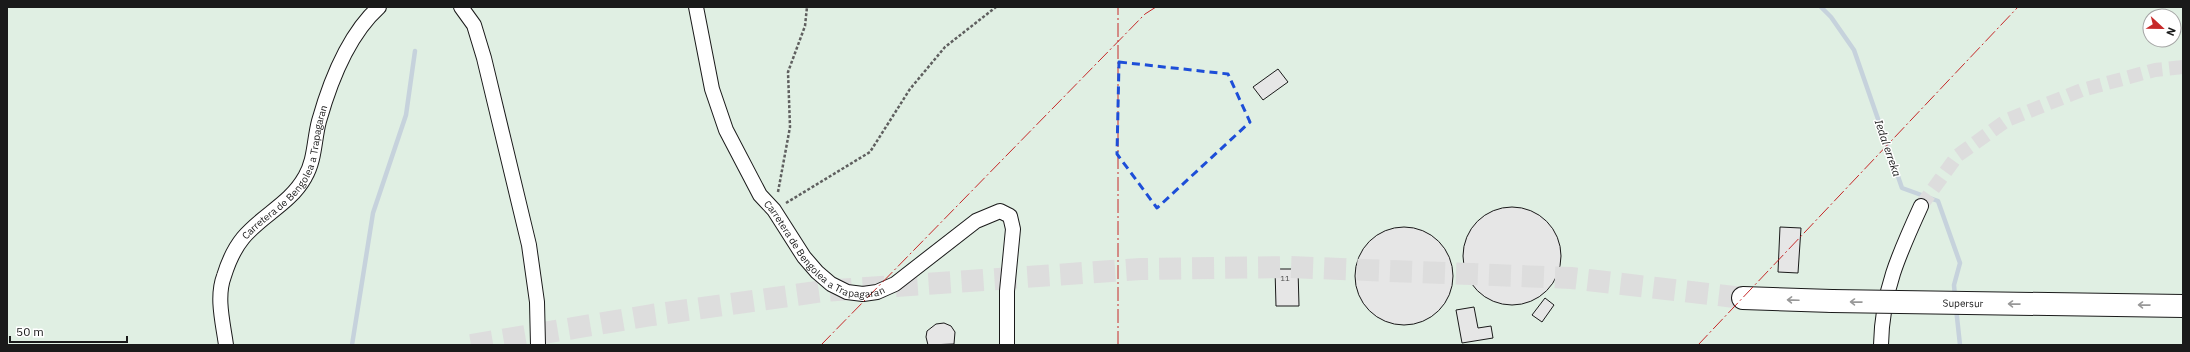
<svg xmlns="http://www.w3.org/2000/svg" width="2190" height="352" font-family="'IBM Plex Sans',sans-serif">
  <style>
    .green { fill: #e0efe3; stroke: #6a6a6a; fill-rule: evenodd }
    .lines { fill: none; stroke-linecap: round; stroke-linejoin: round }
    .stream { stroke: #c6d2dc; stroke-width: 4.5 }
    .building { fill: #e6e6e6; stroke: #1a1a1a }
    .minor-tunnel { stroke: #ddd; stroke-width: 14; stroke-dasharray: 14 7; stroke-linecap: butt }
    .motorway-tunnel { stroke: #ddd; stroke-width: 22; stroke-dasharray: 22 11; stroke-linecap: butt }
    .minor-casing { stroke: #1a1a1a; stroke-width: 16 }
    .motorway-casing { stroke: #1a1a1a; stroke-width: 24 }
    .path { stroke: #5f5f5f; stroke-width: 2.5; stroke-dasharray: 3 2; stroke-linecap: butt }
    .minor { stroke: #fff; stroke-width: 14 }
    .motorway { stroke: #fff; stroke-width: 22 }
    .motorway-bridge-casing { stroke: #1a1a1a; stroke-width: 24; stroke-linecap: butt }
    .motorway-bridge { stroke: #fff; stroke-width: 22 }
    .power { stroke: #c62828; stroke-width: 1; stroke-dasharray: 14 3 2 3; stroke-linecap: butt }
    .oneway { stroke: #989898 }
    .marked { fill: none; stroke: #1d4ed8; stroke-width: 3; stroke-dasharray: 8 5; stroke-linejoin: round }
    .labels { text-anchor: middle; dominant-baseline: central; stroke-width: 3; stroke-linejoin: round; paint-order: stroke }
    .number-label { font-size: 8px; fill: #4d4d4d }
    .street-label { font-size: 10px; fill: #1a1a1a; stroke: #fff }
    .water-label { font-size: 11px; font-style: italic; fill: #1a1a1a; stroke: #fff }
  </style>
  <rect width="100%" height="100%" fill="#fff"/>
  <path class="green" d="M7 7H2183V345H7ZM2150 16H2174V40H2150Z"/>
  <g class="lines">
    <path class="stream" d="M1821 7 1831 17 1854 50 1902 188 1938 201 1960 263 1954 285 1955 297
      M1956 308 1960 345
      M352 345 373 213 406 115 415 51"/>
  </g>
  <path class="building" d="M1278 69 1288 82 1263 100 1253 87Z
    M1463 256a49 49 0 1 1 98 0a49 49 0 1 1-98 0Z
    M1355 276a49 49 0 1 1 98 0a49 49 0 1 1-98 0Z
    M1780 227 1801 228 1798 273 1778 272Z
    M1275 269H1298L1299 306H1276Z
    M1545 298 1554 305 1542 322 1532 315Z
    M1474 307 1478 328 1491 326 1493 338 1462 343 1456 310Z
    M944 323 951 326 955 332 954 344 928 345 926 337 927 331 936 324Z"/>
  <g class="lines">
    <path class="minor-tunnel" d="M1921 206 1957 156 2007 120 2082 90 2155 70 2183 67"/>
    <path class="motorway-tunnel" d="M471 345 652 315 824 291 1141 269 1290 267 1571 278 1743 298"/>
    <g class="minor-casing">
      <g id="minor">
        <path d="M461 7 474 25 484 58 529 245 537 302 538 345"/>
        <path id="s1" d="M696 7 712 89 726 130 760 195 774 210 804 257 817 272 831 284 847 292 863 294 877 292 895 284 976 221 1000 211 1010 216 1013 229 1007 291V345"/>
        <path id="s2" d="M226 345C223 323 216 297 224 276 228 263 234 249 243 238 262 215 290 204 305 177 315 160 314 140 319 121 330 82 348 35 379 7"/>
        <path d="M1881 345C1882 291 1899 254 1921 206"/>
      </g>
    </g>
    <g class="motorway-casing">
      <path id="motorway" d="M1743 298 1832 301"/>
    </g>
    <path class="path" d="M778 192 790 127 788 72 805 26 807 7
      M786 203 870 152 910 89 945 47 996 7"/>
    <use href="#minor" class="minor"/>
    <use href="#motorway" class="motorway"/>
    <g class="motorway-bridge-casing">
      <g id="motorway-bridge">
        <path id="s3" d="M1832 301 2183 306"/>
      </g>
    </g>
    <use href="#motorway-bridge" class="motorway-bridge"/>
    <path class="power" d="M821 345 1145 14 1156 7
      M1118 345V7
      M1698 345 2018 7"/>
  </g>
  <defs><path id="oneway-shaft" d="M-6 0H5M1.5-3L5.5 0L1.5 3" fill="none" stroke-width="1.6" stroke-linecap="round" stroke-linejoin="round"/></defs>
  <g class="oneway">
    <use href="#oneway-shaft" transform="translate(1793 300) rotate(-178)"/>
    <use href="#oneway-shaft" transform="translate(1856 302) rotate(-179)"/>
    <use href="#oneway-shaft" transform="translate(2014 304) rotate(-179)"/>
    <use href="#oneway-shaft" transform="translate(2144 305) rotate(-179)"/>
  </g>
  <path class="marked" d="M1119 62 1228 74 1250 122 1157 208 1117 154Z"/>
  <g class="labels">
    <g class="number-label">
      <text x="1285" y="278">11</text>
    </g>
    <g class="street-label">
      <text stroke="none"><textPath href="#s2" startOffset="194">Carretera de Bengolea a Trapagaran</textPath></text>
      <text stroke="none"><textPath href="#s1" startOffset="290">Carretera de Bengolea a Trapagaran</textPath></text>
      <text stroke="none"><textPath href="#s3" startOffset="131">Supersur</textPath></text>
    </g>
    <g class="water-label">
      <text transform="translate(1888 148) rotate(71)">Iedal erreka</text>
    </g>
  </g>
  <rect width="2190" height="352" fill="none" stroke="#1a1a1a" stroke-width="16"/>
  <g transform="translate(2162 28) rotate(112)"><circle r="19" fill="#ffffff" stroke="#a3a3a3"/>
  <path d="M0-3L7 15L0 10L-7 15Z" fill="#c62828"/>
  <text y="-6" font-size="11" font-weight="bold" text-anchor="middle" fill="#1a1a1a">N</text>
  </g>
  <path d="M10 336v6h117v-6" fill="none" stroke="#1a1a1a" stroke-width="2"/>
  <text x="16" y="336" font-size="12" fill="#1a1a1a" stroke="#ffffff" stroke-width="3" paint-order="stroke">50 m</text>
</svg>
